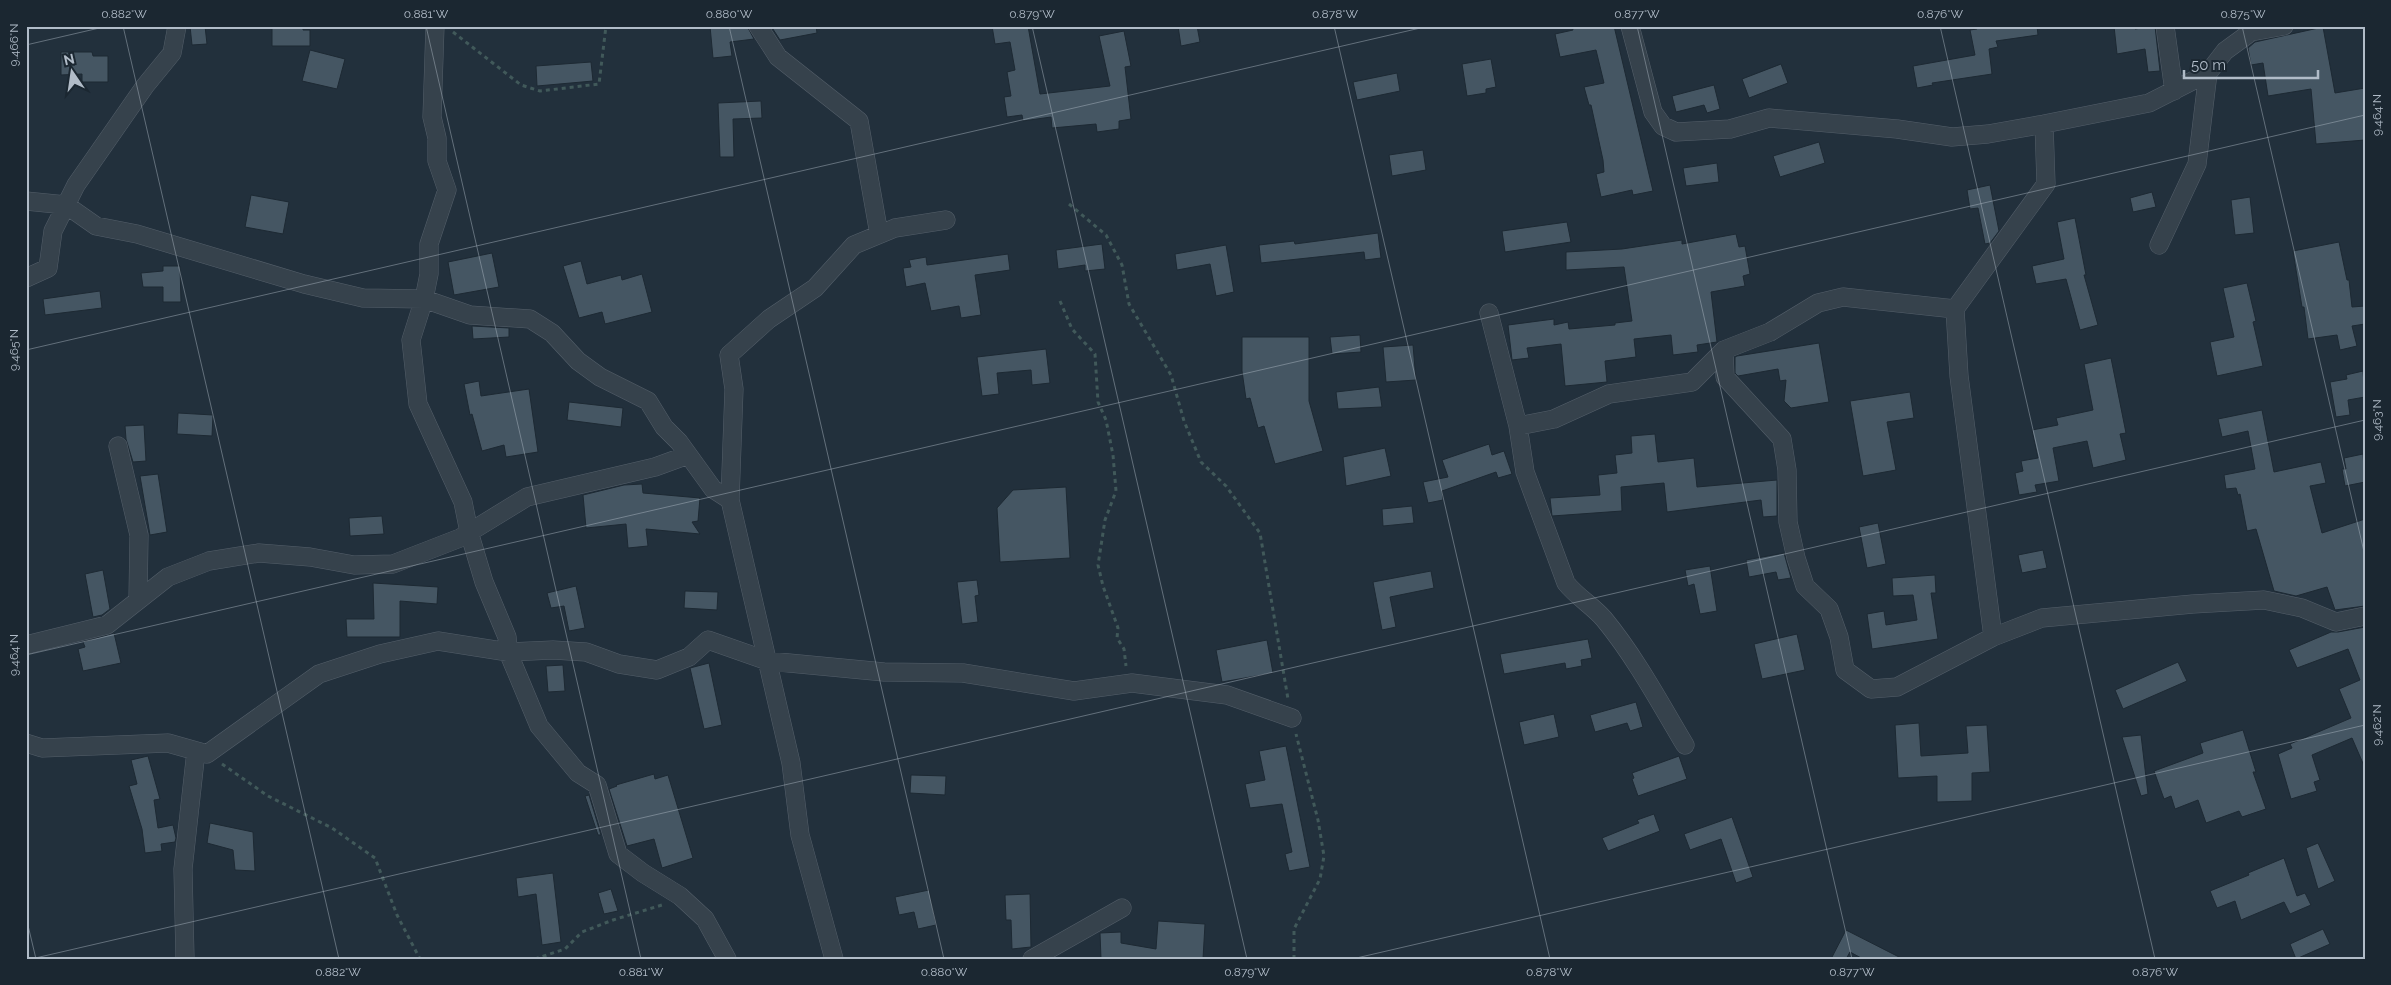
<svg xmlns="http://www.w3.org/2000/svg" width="2391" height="985" font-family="Raleway,sans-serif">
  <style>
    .building { fill: #455663; stroke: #1d2933 }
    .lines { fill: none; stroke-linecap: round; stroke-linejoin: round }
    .street-casing { stroke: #545f6a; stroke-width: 19 }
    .path { stroke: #41595a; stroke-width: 3; stroke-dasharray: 4 4; stroke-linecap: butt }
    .street { stroke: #36424c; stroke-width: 18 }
    .ticks { fill: none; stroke: #b1bcc8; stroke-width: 1; stroke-opacity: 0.45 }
    .neatline { fill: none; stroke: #b1bcc8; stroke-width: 2 }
    .ticks-label { font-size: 12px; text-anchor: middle; fill: #b1bcc8 }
  </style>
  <rect width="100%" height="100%" fill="#22303c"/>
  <path class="building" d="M190 26H205L207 44 192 45Z
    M272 26H303V30H310V46H272Z
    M710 26H747L754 39 730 42 732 56 713 58Z
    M771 26H816L817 33 780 40Z
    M992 26H1028L1040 94 1110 86 1099 36 1124 31 1131 66 1125 67 1131 119 1119 121V129L1097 132 1096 124 1052 128 1051 117 1023 121 1022 115 1007 117 1004 97 1011 96 1007 72 1015 70 1010 42 995 44Z
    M1178 26H1197L1200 42 1181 46Z
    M1572 26H1614L1653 191 1633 195 1632 190 1601 197 1596 174 1604 172 1603 160 1591 105H1589L1584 87 1604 83 1596 50 1560 57 1555 34 1573 30Z
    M1976 26H2037L2038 35 1996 41 1998 47 1989 49 1992 74 1932 83 1933 85 1917 88 1913 66 1975 55 1970 30 1977 29Z
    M2114 26H2135V29L2155 26 2160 71 2148 72 2145 49 2117 54Z
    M2323 27 2335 93 2365 88V140L2316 144 2311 89 2268 96 2263 63 2251 65 2248 48 2255 42Z
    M310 50 345 59 337 89 302 81Z
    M61 52H92L93 56H108V82H82V74L61 75Z
    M1491 59 1496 87 1486 89V93L1467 96 1462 64Z
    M591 62 593 81 537 86 536 66Z
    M1781 64 1788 83 1749 98 1742 79Z
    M1397 73 1400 91 1357 100 1353 82Z
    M1714 85 1720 109 1707 113 1704 105 1676 112 1672 96Z
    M761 101 762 118 733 119 734 157H720L718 103Z
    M1819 142 1825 163 1780 177 1773 156Z
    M1423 150 1426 170 1392 176 1389 155Z
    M1717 163 1719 182 1686 186 1683 168Z
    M1990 185 1999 231 1990 243 1985 244 1978 208 1970 209 1967 190Z
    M2152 192 2156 207 2133 212 2130 198Z
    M251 195 289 202 283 234 245 227Z
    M2250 197 2254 233 2235 235 2231 200Z
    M2075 218 2086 275H2084L2098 325 2080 330 2066 279 2036 284 2032 266 2064 259 2057 222Z
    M1567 222 1571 242 1505 252 1502 231Z
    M1378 233 1381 258 1365 260 1364 252 1261 263 1259 245 1294 241 1295 244Z
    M1736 234 1739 247 1745 246 1750 274 1743 276 1745 286 1711 292 1717 342 1697 345 1698 352 1673 355 1671 335 1634 339 1636 357 1605 361 1607 382 1565 386 1561 344 1527 348 1529 358 1512 360 1508 325 1554 319V325L1568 322 1569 329 1615 325V323L1632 321 1624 267 1566 270V252L1622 249 1682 240V244Z
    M2339 242 2347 280H2349L2352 307 2365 306V324L2352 326 2357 346 2340 350 2337 335 2308 339 2304 307H2302L2293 251Z
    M1102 244 1105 269 1085 271V265L1058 269 1056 250Z
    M1226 245 1234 292 1216 296 1210 264 1177 270 1175 254Z
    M492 253 499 287 454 295 448 262Z
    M1008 254 1010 270 975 275 981 315 961 318 959 306 931 311 925 283 906 287 903 268 911 267 909 260 926 257 927 265Z
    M581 261 587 284 621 275 622 280 642 274 652 312 605 324 602 312 579 318 563 266Z
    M163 266H180L181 302H163V287H143L141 273 163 271Z
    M2247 283 2256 321 2253 322 2263 366 2217 376 2210 342 2234 337 2223 288Z
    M100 291 102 308 45 315 43 299Z
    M472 326 509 328V337L473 339Z
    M1360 335 1361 352 1332 354 1330 337Z
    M1242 337H1309V401L1323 451 1275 464 1264 426 1258 428 1250 398 1246 399 1242 371Z
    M1819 343 1829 402 1791 408 1784 401 1786 380 1780 381 1778 369 1738 376 1735 373V357L1737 356Z
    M1413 345 1416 380 1386 382 1383 347Z
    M1046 349 1050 383 1032 385 1031 370 997 373 999 394 982 396 977 357Z
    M2111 358 2126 433 2120 434 2126 460 2093 468 2087 441 2053 448 2059 481 2035 485 2037 492 2019 495 2015 473 2023 471 2021 461 2038 458 2032 430 2058 425 2056 418 2093 410 2084 364Z
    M2363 371 2365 397 2348 400 2350 415 2336 417 2330 382 2347 379 2346 375Z
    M479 381 481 396 529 389 538 452 506 457 504 445 482 451 472 414 470 415 464 384Z
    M1379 387 1382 407 1338 409 1336 392Z
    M1910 392 1914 418 1887 422 1896 470 1863 476 1850 401Z
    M569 402 623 408 621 427 567 420Z
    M2262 410 2274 472 2321 462 2326 483 2310 486 2322 533 2365 519V606L2335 610 2327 587 2296 596 2274 591 2256 529 2247 531 2240 494 2238 495 2236 488 2226 489 2224 475 2255 469 2248 431 2222 437 2218 419Z
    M178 413 213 415 212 436 177 434Z
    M144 425 146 461 133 462 126 439 125 426Z
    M1655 434 1658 462 1694 458 1697 487 1777 480V516L1763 517 1761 500 1667 512 1664 483 1621 487 1622 511 1552 516 1550 498 1600 495 1598 475 1617 473 1615 455 1632 453 1631 436Z
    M1489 444 1492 455 1504 451 1512 474 1498 478 1496 472 1442 491 1443 500 1428 503 1423 482 1448 477 1442 460Z
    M1385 448 1391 476 1346 486 1343 457Z
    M2363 454 2365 482 2345 486 2342 469H2346L2344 458Z
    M158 474 167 532 150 535 140 476Z
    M642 484 643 493 700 498 698 521 692 522 700 534 646 529 648 546 628 548 626 524 586 528 583 495 624 485Z
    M1066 487 1070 558 1000 562 997 508 1013 490Z
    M1412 506 1414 523 1383 526 1382 509Z
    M382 516 384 534 350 536 349 518Z
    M1878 523 1886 564 1867 568 1859 527Z
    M2043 550 2047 568 2022 573 2018 555Z
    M1784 553 1791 578 1778 580 1776 572 1749 577 1746 560Z
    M1710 566 1717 611 1700 614 1694 584 1688 586 1685 570Z
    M103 570 110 609 102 615 93 617 85 574Z
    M1431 571 1434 588 1390 597 1396 627 1382 630 1373 582Z
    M1935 575 1936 593H1931L1938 639 1872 649 1867 614 1884 611 1886 625 1917 620 1913 595 1893 596 1892 578Z
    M977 580 979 595 975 596 978 622 962 624 957 582Z
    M373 583 438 587 437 604 400 601V637H347L346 619H374Z
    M576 586 585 628 569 631 564 606 551 608 547 593Z
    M685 591 718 592 717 610 684 608Z
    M2365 627V768L2352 738 2312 755 2320 780 2314 782 2317 791 2291 799 2278 754 2292 748 2290 744 2351 718 2339 689 2360 680 2348 649 2297 668 2289 650 2331 632H2338Z
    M114 633 121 663 83 671 78 649 85 647 83 642Z
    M1797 634 1805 670 1762 679 1754 644Z
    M1588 639 1592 658 1581 660 1582 666 1566 669 1565 663 1504 674 1500 654Z
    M1267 640 1273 673 1222 682 1216 650Z
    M2178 662 2187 681 2123 709 2115 690Z
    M709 663 722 725 704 729 690 668Z
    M563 665 565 691 548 692 546 666Z
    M1636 702 1643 727 1630 731 1627 723 1595 732 1590 715Z
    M1554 714 1559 737 1524 745 1519 722Z
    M1919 723 1921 756 1968 753 1966 726 1987 725 1990 772 1972 773V801L1937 802V776L1898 778 1895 725Z
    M2243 730 2256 772H2253L2266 809 2242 817 2239 811 2206 823 2198 800 2175 809 2171 796 2164 799 2154 771 2203 753 2200 743Z
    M2141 735 2148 794 2141 796 2122 737Z
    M1286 746 1310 867 1289 871 1285 854 1292 852 1282 804 1250 808 1245 784 1265 780 1259 751Z
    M148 756 160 799 154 800 158 828 173 825 176 838 175 842 161 844 162 851 145 853 142 829 129 786 137 784 131 760Z
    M1679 756 1687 779 1638 796 1632 779 1634 778 1632 773Z
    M654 774 655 779 668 775 693 858 662 868 654 839 627 846 609 789 617 786 616 785Z
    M911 775 946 776 945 795 910 793Z
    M589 795 601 835H598L585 796Z
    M1654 814 1660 831 1608 851 1602 838 1639 823 1637 820Z
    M1732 817 1753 877 1736 883 1721 839 1690 850 1684 834Z
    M210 823 253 832 255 871 235 870 233 850 207 843Z
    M2318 843 2335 881 2318 889 2306 848Z
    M2284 858 2297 896 2305 893 2311 905 2290 914 2284 902 2241 920 2235 901 2217 908 2210 891 2249 875 2248 873Z
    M553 873 561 942 542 945 536 894 518 897 516 878Z
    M611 889 618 911 604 914 598 893Z
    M929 890 936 925 918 929 914 912 899 915 895 897Z
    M1030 894 1031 947 1012 949 1011 920H1006L1005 895Z
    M1158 921 1205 924 1203 959H1101L1100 933 1121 932V943L1156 949Z
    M2323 929 2330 944 2296 959 2290 944Z
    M1846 930 1903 959H1863L1850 952 1846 959H1831Z"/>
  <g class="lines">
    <g class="street-casing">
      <path id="street" d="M435 26 432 117 437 138V161L447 190 429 244V274L424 299 470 315 530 319 552 333 578 361 600 377 648 401 664 427 679 442 713 489 730 500
        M758 26 778 57 859 121 879 234
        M1630 26 1653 112 1663 126 1676 132 1730 129 1769 118 1897 129 1952 137 1988 134 2044 124
        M2165 26 2174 91
        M26 201 66 205 96 226 137 234 304 284 363 298 424 299 411 340 418 404 463 502 469 532 484 582 507 637 508 652 539 726 578 773 597 785 618 854 643 873 680 896 705 919 727 959
        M2159 245 2197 164 2208 73
        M26 278 48 268 53 231 76 185 145 86 172 53 177 26
        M1955 309 1959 376 1993 637
        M1489 313 1518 426 1525 472 1566 583C1577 597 1593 606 1604 619 1636 658 1660 703 1685 745
        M1724 350 1725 377 1782 439 1787 470 1788 522 1796 558 1805 586 1829 609 1839 637 1845 670 1871 689 1897 687 1993 637 2042 618 2193 604 2264 600 2302 608 2336 622 2365 616
        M1518 426 1554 419 1609 394 1692 382 1724 350 1770 332 1818 303 1843 297 1955 309 2046 184 2044 124 2149 103 2208 73 2225 51 2251 32 2284 26
        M118 446 139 535 138 599
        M26 645 107 625 168 577 209 561 259 553 310 557 354 565 393 564 460 538 527 497 655 467 688 455
        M26 743 42 748 168 743 207 754 319 674 380 654 438 641 508 652 553 650 586 652 619 664 657 670 689 657 708 640 768 661 884 672 963 673 1074 691 1132 683 1227 695 1292 718
        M185 959 183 869 196 751
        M834 959 800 835 791 763 730 500 734 389 729 355 769 319 815 288 854 245 895 228 946 220
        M1032 959 1122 908"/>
    </g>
    <path class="path" d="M453 32 521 85 540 91 599 84 606 26
      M1069 204 1106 235 1122 265 1129 304 1171 375 1184 421 1201 462 1226 486 1260 533 1288 699
      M1060 301 1072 329 1095 354 1098 402 1106 420 1113 455 1116 491 1105 520 1098 565 1103 586 1118 628 1117 638 1124 649 1126 666
      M222 764 268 796 332 828 375 858 397 915 420 959
      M535 959 565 949 582 932 613 920 662 905
      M1294 959V929L1320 879 1324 856 1318 820 1296 734"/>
    <use href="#street" class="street"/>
  </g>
  <path class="ticks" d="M123 26 339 959M426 26 641 959M729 26 944 959M1032 26 1247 959M1334 26 1550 959M1637 26 1852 959M1940 26 2155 959M2242 26 2365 556M26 45 108 26M26 350 1429 26M26 655 2365 115M26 917 36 959M31 959 2365 420M1352 959 2365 725"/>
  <rect width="2391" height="985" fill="none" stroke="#1b2731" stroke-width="55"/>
  <g transform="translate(72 72) rotate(347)" stroke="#1b2731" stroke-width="4" paint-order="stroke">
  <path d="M0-4L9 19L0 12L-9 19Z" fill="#b1bcc8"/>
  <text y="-8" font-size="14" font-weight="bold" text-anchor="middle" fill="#b1bcc8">N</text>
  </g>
  <path d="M2184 70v8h134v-8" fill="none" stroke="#b1bcc8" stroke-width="2.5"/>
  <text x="2191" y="70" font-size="15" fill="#b1bcc8" stroke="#1b2731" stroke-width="4" paint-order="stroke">50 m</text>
  <rect x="28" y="28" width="2336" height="930" class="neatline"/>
  <g class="ticks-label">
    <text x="124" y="18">0.882°W</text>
    <text x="426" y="18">0.881°W</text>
    <text x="729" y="18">0.880°W</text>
    <text x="1032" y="18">0.879°W</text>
    <text x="1335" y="18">0.878°W</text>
    <text x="1637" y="18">0.877°W</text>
    <text x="1940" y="18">0.876°W</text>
    <text x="2243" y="18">0.875°W</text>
    <text transform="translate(14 45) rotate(-90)" y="4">9.466°N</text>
    <text transform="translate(2377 115) rotate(-90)" y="4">9.464°N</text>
    <text transform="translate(14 350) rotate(-90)" y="4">9.465°N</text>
    <text transform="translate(2377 420) rotate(-90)" y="4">9.463°N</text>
    <text transform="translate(14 655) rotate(-90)" y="4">9.464°N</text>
    <text transform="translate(2377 725) rotate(-90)" y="4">9.462°N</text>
    <text x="338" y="976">0.882°W</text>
    <text x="641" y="976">0.881°W</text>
    <text x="944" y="976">0.880°W</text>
    <text x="1247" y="976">0.879°W</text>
    <text x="1549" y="976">0.878°W</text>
    <text x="1852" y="976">0.877°W</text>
    <text x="2155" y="976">0.876°W</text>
  </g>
</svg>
